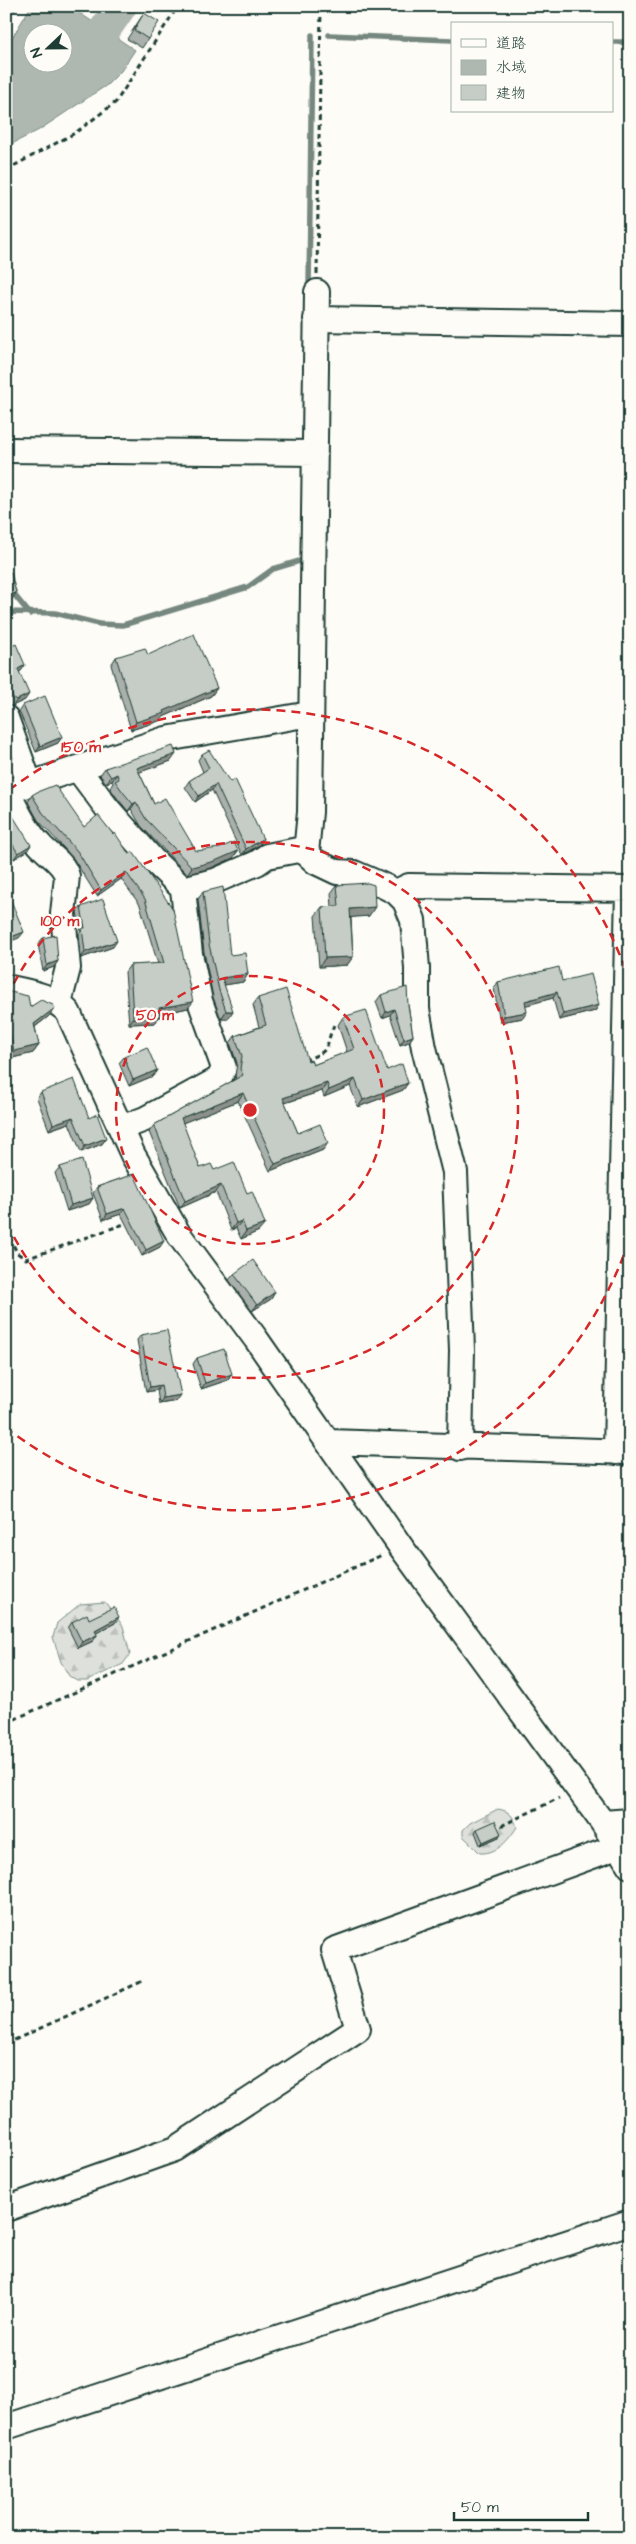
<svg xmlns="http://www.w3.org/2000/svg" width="636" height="2544" font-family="'Architects Daughter','Klee One',sans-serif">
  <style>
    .forest { fill: url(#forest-firs); stroke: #7e8e88 }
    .water { fill: #aeb8b1; stroke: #75877f; fill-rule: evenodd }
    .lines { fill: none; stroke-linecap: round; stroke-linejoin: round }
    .stream { stroke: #75877f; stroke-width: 5.5 }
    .river { stroke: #aeb8b1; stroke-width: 32 }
    .minor-casing { stroke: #1f3d34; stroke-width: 28 }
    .path { stroke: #1f3d34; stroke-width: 3; stroke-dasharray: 5 4; stroke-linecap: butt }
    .minor { stroke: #fdfcf7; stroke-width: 24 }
    .wall { fill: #aab0ab; stroke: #1f3d34 }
    .shaded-wall { fill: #8b908b; stroke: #1f3d34 }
    .building { fill: #c6cdc7; stroke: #1f3d34 }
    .ring { fill: none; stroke: #d62828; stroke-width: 2.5; stroke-dasharray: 9 6 }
    .centre { fill: #d62828; stroke: #fdfcf7; stroke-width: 2.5 }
    .ring-label { font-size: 15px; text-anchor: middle; font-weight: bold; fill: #d62828; stroke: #fdfcf7; stroke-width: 4.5; stroke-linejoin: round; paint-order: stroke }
  </style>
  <defs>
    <pattern id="forest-firs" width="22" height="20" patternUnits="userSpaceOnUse" patternTransform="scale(1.25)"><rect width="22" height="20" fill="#dde0db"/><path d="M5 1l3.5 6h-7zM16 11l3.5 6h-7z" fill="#bdc1bd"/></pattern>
  </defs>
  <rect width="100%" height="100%" fill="#fdfcf7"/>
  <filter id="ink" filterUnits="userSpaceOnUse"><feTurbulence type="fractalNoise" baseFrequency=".02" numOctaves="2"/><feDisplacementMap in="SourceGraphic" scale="10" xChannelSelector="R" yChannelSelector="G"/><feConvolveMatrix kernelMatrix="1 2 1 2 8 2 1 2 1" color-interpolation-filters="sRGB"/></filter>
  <g filter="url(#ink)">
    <path class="forest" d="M105 1602 123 1626 130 1654 123 1664 87 1681H78L69 1676 61 1662 53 1637 57 1623 80 1604Z
      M498 1809C510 1811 513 1816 517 1827 508 1841 497 1854 480 1853L463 1836V1830L470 1823Z"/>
    <path class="water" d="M31 6H69L135 50 121 71 107 85 39 130 6 147V48ZM32 32H62V62H32Z"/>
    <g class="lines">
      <path class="stream" d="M329 35 452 40
        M612 42H630
        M309 290 312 35
        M13 589 16 597 30 614
        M6 612 55 613 99 624 123 625 248 587 273 569 306 559"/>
      <path class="river" d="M6 118 44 96 66 78 84 60 121 6"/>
      <g class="minor-casing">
        <path id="minor" d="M316 319 630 324
          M6 450 314 453
          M6 718 30 785
          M78 769 107 808 151 858 183 889 190 954 200 1001 224 1068 219 1079 145 1119 121 1128
          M6 792 166 739 310 714
          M7 792C17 810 26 831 41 846 50 856 63 862 67 876L63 914 68 968 59 1003
          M306 853 310 812 317 292
          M183 889 215 881 257 863 267 856 298 850 306 853 316 862 337 872 354 873 384 886 396 892 405 901 413 920 417 968V1009L424 1048 455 1172 462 1350 460 1448
          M396 892 409 886 630 889
          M6 987C29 992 52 995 68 1012L133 1155 179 1235 256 1339 401 1547 603 1823 630 1866
          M329 1442 630 1452
          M616 1452 628 889
          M603 1823 630 1821
          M6 2209 175 2149 358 2029 334 1950 617 1847
          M6 2427 630 2222"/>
      </g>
      <path class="path" d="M6 19 16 6
        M6 170 75 133 116 102 178 6
        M317 274 321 6
        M304 1060C335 1050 323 1047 335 1023
        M6 1229 17 1253 26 1259 127 1223
        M6 1723 382 1555
        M501 1826 559 1798
        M6 2044 145 1980"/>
      <use href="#minor" class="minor"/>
    </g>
    <path class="wall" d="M144 13 148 39 142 48 127 39Z
      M6 649 25 665 21 671 19 672 25 700 12 706 9 705 6 698Z
      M148 655 217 688 211 696 163 717 159 721 131 730 111 665 116 657Z
      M23 705 62 737 58 743 36 752 19 711Z
      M202 754 263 839 259 845 242 855 212 790 195 802 185 787 189 781 203 772 198 760Z
      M171 761 139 772 154 804 196 851 233 858 211 868 187 874 141 826 131 809 128 811 118 799 110 788 113 783 112 781 106 783 100 775 105 768Z
      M32 795 129 854 188 1008 160 1014V1016L155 1023 129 1024 125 972 130 965 158 964 140 905 121 879 97 896 73 858 38 820 28 802Z
      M6 805 27 851 14 859 6 847Z
      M337 885 369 916 351 917 353 957 347 965 319 967 315 916 322 907H332L331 893Z
      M203 892 230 955 248 974 243 982 224 985 228 1019H221L213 997 204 952 198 899Z
      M81 907 113 947 81 958 79 934 81 931 77 912Z
      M43 938 58 961 54 967 43 971 38 944Z
      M562 981 599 1005 595 1011 559 1020 553 998 525 1005 523 1018 500 1022 494 988 498 982Z
      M6 991 30 1007 49 1016 35 1027 39 1045 33 1053 8 1059 6 1049Z
      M381 995 408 1005 413 1036 409 1042 400 1045 390 1015 382 1018 376 1002Z
      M258 998 308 1061 313 1065 347 1052 338 1025 343 1017 387 1070 408 1083 403 1090 358 1107 350 1086 324 1097 322 1091 285 1103 298 1133 323 1150 270 1171 238 1101 182 1123 200 1168 214 1170 259 1231 241 1239 236 1228 231 1230 216 1192 180 1208 149 1132 154 1125 236 1079 235 1076 237 1063 230 1043 235 1036 259 1027 253 1005Z
      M124 1057 157 1070 153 1076 129 1086 119 1063Z
      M41 1092 89 1118 106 1138 102 1144 81 1152 69 1123 49 1130 37 1098Z
      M60 1167 93 1198 89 1204 67 1211 55 1173Z
      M134 1174 160 1247 142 1256 121 1214 103 1220 93 1193 97 1187Z
      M234 1274 275 1292 271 1299 252 1311 229 1280Z
      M141 1335 177 1401 159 1404 157 1390 146 1392 137 1340Z
      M197 1358 232 1374 228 1380 201 1389 193 1364Z
      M89 1619 115 1623 96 1633 97 1635 93 1641 78 1648 68 1628 72 1622Z
      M477 1829 499 1837 480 1845 475 1832Z"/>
    <path class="shaded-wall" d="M16 593 12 599 6 601V596Z
      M25 665 21 671 14 675 18 669Z
      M217 688 211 696 163 717 159 721 131 730 136 722Z
      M29 694 25 700 12 706 17 700Z
      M62 737 58 743 36 752 40 746Z
      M176 754 171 761 132 775 137 768Z
      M13 758 8 765 6 766V761Z
      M117 774 112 781 106 783 111 777Z
      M216 784 212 790 195 802 199 796Z
      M136 802 131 809 128 811 133 804Z
      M263 839 259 845 242 855 246 849Z
      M31 845 27 851 14 859 18 853Z
      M238 851 233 858 211 868 187 874 192 867Z
      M126 872 121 879 97 896 101 890Z
      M375 907 369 916 344 918 350 909Z
      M24 932 19 938 6 943V939Z
      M117 941 113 947 81 958 85 952Z
      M353 957 347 965 319 967 325 958Z
      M58 961 54 967 43 971 47 965Z
      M248 974 243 982 218 986 222 978Z
      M557 992 553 998 520 1007 525 1001Z
      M193 1002 188 1008 155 1015 159 1008Z
      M599 1005 595 1011 559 1020 563 1014Z
      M55 1008 49 1016 28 1032 34 1024Z
      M394 1009 390 1015 382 1018 386 1012Z
      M226 1011H233L228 1019H221Z
      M527 1012 523 1018 500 1022 504 1016Z
      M160 1016 155 1023 129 1024 133 1018Z
      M413 1036 409 1042 400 1045 404 1039Z
      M39 1045 33 1053 8 1059 14 1051Z
      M157 1070 153 1076 129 1086 133 1080Z
      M355 1079 350 1086 324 1097 329 1090Z
      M327 1083 322 1091 278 1105 283 1098Z
      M408 1083 403 1090 358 1107 363 1100Z
      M243 1093 238 1101 175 1126 181 1118Z
      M73 1117 69 1123 49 1130 53 1124Z
      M106 1138 102 1144 81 1152 85 1146Z
      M328 1143 323 1150 270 1171 275 1164Z
      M221 1185 216 1192 180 1208 185 1201Z
      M93 1198 89 1204 67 1211 71 1205Z
      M125 1208 121 1214 103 1220 107 1214Z
      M242 1221 236 1228 231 1230 236 1223Z
      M265 1224 259 1231 241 1239 246 1231Z
      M164 1241 160 1247 142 1256 146 1250Z
      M275 1292 271 1299 252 1311 257 1305Z
      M232 1374 228 1380 201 1389 205 1383Z
      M161 1385 157 1390 146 1392 150 1387Z
      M181 1395 177 1401 159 1404 163 1398Z
      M119 1617 115 1623 91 1636 95 1630Z
      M97 1635 93 1641 78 1648 82 1642Z
      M501 1834 499 1837 480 1845 483 1842Z"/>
    <path class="building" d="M144 13 159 22 148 39 134 30Z
      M11 572 16 593 6 596V573Z
      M194 634 217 688 164 711 165 713 136 722 116 657 145 648 148 655Z
      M16 644 25 665 18 669 29 694 17 700 14 699 6 683V649Z
      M45 696 62 737 40 746 23 705Z
      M6 742H7L13 758 6 761Z
      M173 746 176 754 137 768 154 804 165 798 196 851 220 848 234 842 238 851 215 861 192 867 146 819 136 802 133 804 123 792 115 781 119 779 117 774 111 777 105 768Z
      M209 750 230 782 235 779 263 839 246 849 216 784 199 796 189 781 209 768 202 754Z
      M55 785 84 827 98 815 113 834 115 833 129 854 133 852 173 909 193 1002 159 1008 160 1016 133 1018 130 965 164 963 145 899 126 872 101 890 78 852 43 813 32 795 37 792Z
      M6 805 31 845 18 853 6 834Z
      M368 883 374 885 375 907 350 909 353 957 325 958 322 907 339 906 337 885Z
      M223 887 230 955 245 953 248 974 222 978 233 1011H226L219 990 209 944 203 892Z
      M7 891 24 932 6 939V891Z
      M103 899 117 941 85 952 82 928H85L81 907Z
      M56 935 58 961 47 965 43 938Z
      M559 967 562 981 591 974 599 1005 563 1014 557 992 525 1001 527 1012 504 1016 498 982Z
      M407 987 408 1005 413 1036 404 1039 394 1009 386 1012 381 995Z
      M286 989 308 1061 311 1060 313 1065 354 1049 343 1017 366 1010 387 1070 402 1064 408 1083 363 1100 355 1079 329 1090 327 1083 283 1098 298 1133 320 1124 328 1143 275 1164 243 1093 181 1118 200 1168 211 1164 214 1170 234 1162 247 1193 252 1191 265 1224 246 1231 242 1221 236 1223 221 1185 185 1201 154 1125 243 1075 240 1069 242 1056 235 1036 266 1025 258 998Z
      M6 991 28 996 30 1007 41 1000 53 1005 55 1008 34 1024 39 1045 14 1051 6 1015Z
      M147 1047 157 1070 133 1080 124 1057Z
      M74 1079 89 1118 97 1114 106 1138 85 1146 73 1117 53 1124 41 1092Z
      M82 1160 93 1198 71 1205 60 1167Z
      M134 1174 164 1241 146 1250 125 1208 107 1214 97 1187Z
      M253 1260 275 1292 257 1305 234 1274Z
      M167 1330 181 1395 163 1398 161 1385 150 1387 141 1335Z
      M224 1349 232 1374 205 1383 197 1358Z
      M114 1607 119 1617 95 1630 97 1635 82 1642 72 1622 87 1614 89 1619Z
      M495 1821 501 1834 483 1842 477 1829Z"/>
  </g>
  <g class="ring">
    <circle cx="250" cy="1110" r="134"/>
    <path d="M7 997A268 268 0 1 1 7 1223"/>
    <path d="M629 1241A401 401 0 0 1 9 1430M9 790A401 401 0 0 1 629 979"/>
  </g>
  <circle cx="250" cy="1110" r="8" class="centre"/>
  <g class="ring-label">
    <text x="81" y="752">150 m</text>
    <text x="60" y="926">100 m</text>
    <text x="155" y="1020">50 m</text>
  </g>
  <rect width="636" height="2544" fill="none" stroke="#fdfcf7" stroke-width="25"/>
  <rect x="12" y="12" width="611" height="2519" fill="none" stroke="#1f3d34" stroke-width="2" filter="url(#ink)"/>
  <rect x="451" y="22" width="162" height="90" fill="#fdfcf7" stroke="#a4b0a9"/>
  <rect x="461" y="39" width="25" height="8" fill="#fdfcf7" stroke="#a4b0a9"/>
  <text x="496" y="48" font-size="15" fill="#1f3d34">道路</text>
  <rect x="461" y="60" width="25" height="15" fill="#aeb8b1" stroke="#a4b0a9"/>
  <text x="496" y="72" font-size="15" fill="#1f3d34">水域</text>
  <rect x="461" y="85" width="25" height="15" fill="#c6cdc7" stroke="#a4b0a9"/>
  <text x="496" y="98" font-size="15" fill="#1f3d34">建物</text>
  <g transform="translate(48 48) rotate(248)"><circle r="24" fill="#fdfcf7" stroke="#a4b0a9"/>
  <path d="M0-4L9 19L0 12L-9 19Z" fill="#1f3d34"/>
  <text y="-8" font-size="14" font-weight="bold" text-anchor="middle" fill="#1f3d34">N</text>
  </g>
  <path d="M454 2512v8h134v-8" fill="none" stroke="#1f3d34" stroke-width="2.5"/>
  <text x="461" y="2512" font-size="15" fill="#1f3d34" stroke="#fdfcf7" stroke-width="4" paint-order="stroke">50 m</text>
</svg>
